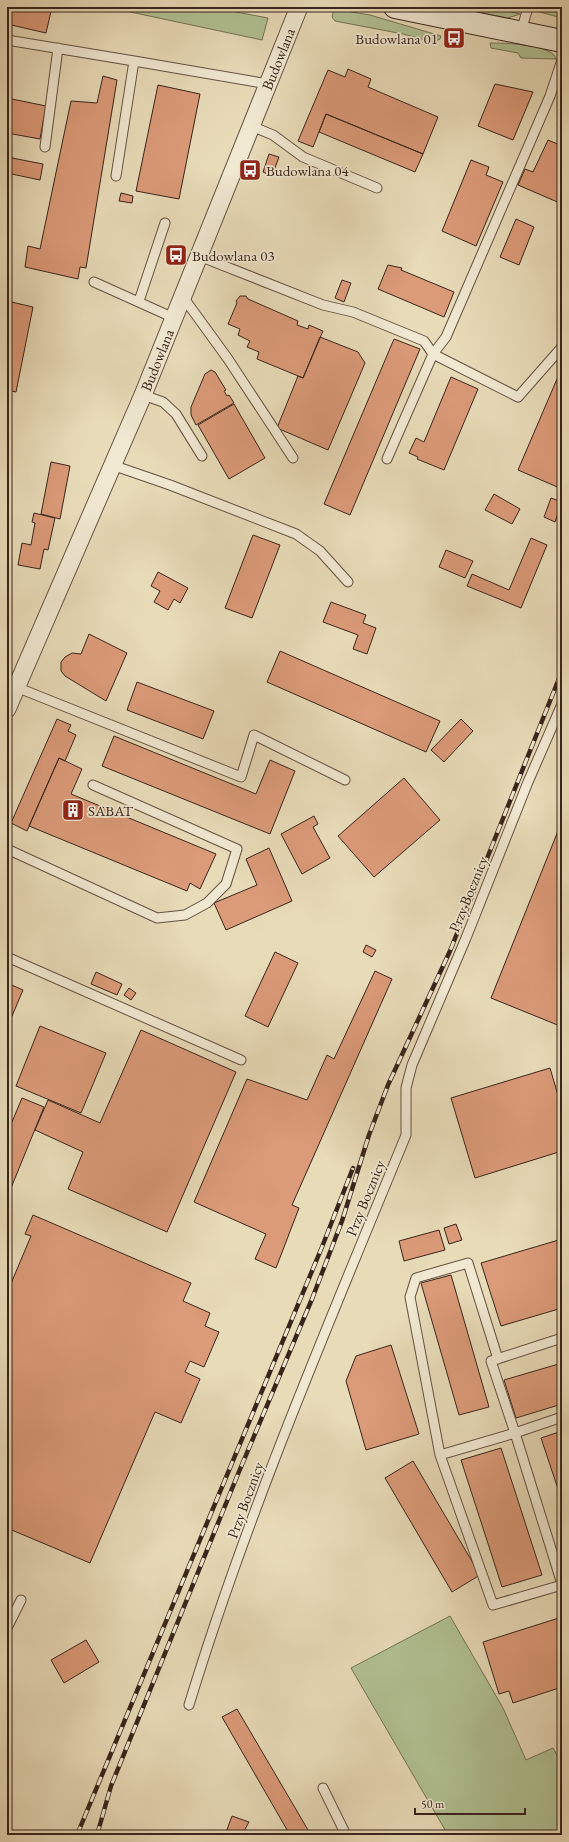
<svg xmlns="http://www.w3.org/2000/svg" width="569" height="1842" font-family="'EB Garamond',serif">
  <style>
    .green { fill: #b1c193; stroke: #757357 }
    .building { fill: #db9a78; stroke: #39251b }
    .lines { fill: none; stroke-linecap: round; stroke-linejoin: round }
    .lane-casing { stroke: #655242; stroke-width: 11 }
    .street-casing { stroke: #655242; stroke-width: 19 }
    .secondary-casing { stroke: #39251b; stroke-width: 24 }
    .lane { stroke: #f0e8d1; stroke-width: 9 }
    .street { stroke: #f0e8d1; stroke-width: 17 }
    .secondary { stroke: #f0e8d1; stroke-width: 22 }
    .rail-casing { stroke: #39251b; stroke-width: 4.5 }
    .rail { stroke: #f0e8d1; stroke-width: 3; stroke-dasharray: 9; stroke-linecap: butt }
    .labels { text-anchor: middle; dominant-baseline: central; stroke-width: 3.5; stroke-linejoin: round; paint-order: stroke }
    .poi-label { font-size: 15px; fill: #39251b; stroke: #f0e8d1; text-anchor: start }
    .street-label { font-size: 15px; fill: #39251b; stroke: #f0e8d1 }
  </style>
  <rect width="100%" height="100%" fill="#e8dbb8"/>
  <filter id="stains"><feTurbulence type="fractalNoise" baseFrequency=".005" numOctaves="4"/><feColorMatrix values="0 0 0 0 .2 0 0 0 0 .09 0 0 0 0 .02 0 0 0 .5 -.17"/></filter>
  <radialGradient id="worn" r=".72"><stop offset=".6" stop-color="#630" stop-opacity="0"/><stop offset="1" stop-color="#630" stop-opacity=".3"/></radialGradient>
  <path class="green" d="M107 7H210L268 18 262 40Z
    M452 7H489L520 14 508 18Z
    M536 7H562V18L536 11Z
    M334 9 370 15 441 36 440 39 433 42 403 34 335 21 332 17Z
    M490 43C503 43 553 44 556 59L521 58 518 53 491 48Z
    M450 1616 503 1708 526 1760 553 1748 562 1764V1835H448L351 1668Z"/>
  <path class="building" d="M7 7H52L46 33 7 24Z
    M348 69 371 79 368 87 438 117 423 154 326 114 313 147 298 141 328 70 345 77Z
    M103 76 117 80 86 268 80 267 78 279 25 267 28 246 40 249 71 101 97 103Z
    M495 84 533 92 513 140 478 126Z
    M158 85 200 94 179 199 136 191Z
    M7 98 46 106 40 139 7 133Z
    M326 114 423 154 415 172 319 132Z
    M562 115V127L557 125Z
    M548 140 562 146V204L518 185 525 169 533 172Z
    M269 154 279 157 272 176 263 172Z
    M7 157 43 164 40 180 7 173Z
    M471 160 489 167 486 175 503 182 476 246 442 231Z
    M121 193 133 196 132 203 119 201Z
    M516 219 534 227 519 265 500 257Z
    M388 265 402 268 401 270 454 292 444 317 378 289Z
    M342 280 351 283 344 302 335 298Z
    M240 296H246L248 299 298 321 297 325 308 329 309 325 323 331 303 378 257 359 259 352 247 347 250 341 238 335 240 329 228 324 237 303 236 301Z
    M7 301 33 307 16 392 7 390Z
    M320 337 358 352 365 363 328 450 277 428 298 376 303 378Z
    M394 339 420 349 350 515 324 504Z
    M211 370 215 372 226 390 224 391 227 396 229 395 234 403 196 425 191 415V407L205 374Z
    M560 372 562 373V489L518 470Z
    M451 377 478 389 444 470 417 459 418 457 409 453 416 438 424 442Z
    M234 404 265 458 229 479 198 425Z
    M51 462 70 466 60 519 41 514Z
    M494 494 520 509 512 524 485 510Z
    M551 498 562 502 555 522 544 517Z
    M34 513 55 518 48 550 44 549 40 569 18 565 22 543 31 545 35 523 32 522Z
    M253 535 280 545 252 618 225 608Z
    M531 538 547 545 521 608 467 586 472 574 509 590Z
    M446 550 473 561 465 578 439 567Z
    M158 572 188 588 180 603 174 599 168 610 154 602 160 591 151 586Z
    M331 602 366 615 363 623 376 628 367 654 353 649 358 635 323 622Z
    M89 634 127 653 106 701 65 676 61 671V662L65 657 72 653 81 654Z
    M280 651 440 721 426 752 267 682Z
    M137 682 214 711 203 739 127 710Z
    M57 719 71 725 68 731 76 735 65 761 59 758 27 831 11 823Z
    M461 719 473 731 444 762 431 750Z
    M114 736 256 794 270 760 295 771 270 834 102 766Z
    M59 758 82 769 71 794 216 854 200 889 190 883 187 891 29 826Z
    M404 778 440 820 374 877 338 836Z
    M314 816 318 824 313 827 330 858 302 874 281 834Z
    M562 821V1020L560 1026 491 998Z
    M269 848 292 901 226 930 214 903 257 885 246 859Z
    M366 945 376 950 372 957 363 952Z
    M275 952 298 963 268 1027 245 1016Z
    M375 971 392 979 292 1205 299 1208 276 1268 255 1259 266 1234 194 1202 247 1079 307 1100 327 1055 334 1059Z
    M96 972 122 984 117 995 91 984Z
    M7 983 23 990 7 1028Z
    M129 988 136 993 131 1000 124 995Z
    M40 1026 106 1053 81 1113 16 1086Z
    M141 1030 236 1072 167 1232 68 1189 83 1152 35 1130 48 1100 100 1123Z
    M550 1068 562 1109V1151L475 1178 451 1098Z
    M22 1098 44 1107 11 1188 7 1186V1120L12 1122Z
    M33 1215 191 1283 183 1301 210 1313 205 1326 219 1332 204 1367 190 1361 185 1372 200 1379 181 1423 155 1412 90 1563 7 1528V1293L31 1236 25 1234Z
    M456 1224 462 1240 449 1244 444 1228Z
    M439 1230 445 1250 404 1261 399 1241Z
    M562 1239V1308L501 1326 481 1263Z
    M451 1275 489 1407 459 1415 421 1283Z
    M391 1345 419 1434 366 1450 346 1381 356 1356Z
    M562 1363V1404L516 1418 504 1380Z
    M562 1431V1501L541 1438Z
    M501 1448 542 1575 502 1587 461 1460Z
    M413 1461 480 1575 452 1592 385 1478Z
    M562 1617V1687L513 1703 509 1691 499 1694 483 1642Z
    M86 1640 99 1662 64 1683 51 1660Z
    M237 1709 311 1835H290L222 1717Z
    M232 1816 249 1822 243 1833 247 1835H225Z"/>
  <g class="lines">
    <g class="lane-casing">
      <path id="lane" d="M521 32 528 7
        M7 40 134 61
        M251 126 273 135 303 157 377 188
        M45 147 58 48
        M116 176 134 61 268 84
        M199 256 323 305 353 312 424 341 433 354 518 397 562 347
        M94 282 174 318
        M183 297 228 359 293 458
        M139 301 165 223
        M143 395 163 402 176 414 202 456
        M387 459 433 354 446 337 550 96 562 60
        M112 465 170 485 296 534 320 551 348 582
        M16 687 241 777 254 735 345 780
        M7 849 157 918 185 915 207 903 226 884 237 849 93 785
        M7 957 241 1060
        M562 1338 491 1361 515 1433 440 1455 493 1605 562 1585
        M562 1417 515 1433 562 1584
        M440 1455 410 1297 416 1278 468 1263 498 1359
        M7 1628 21 1600
        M189 1705C248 1511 329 1323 406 1135V1088L412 1065 466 938 528 782 562 704
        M323 1788 346 1835"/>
    </g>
    <g class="street-casing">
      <path id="street" d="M7 709 143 395 299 7"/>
    </g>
    <g class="secondary-casing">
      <path id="secondary" d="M395 7 562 41"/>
    </g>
    <use href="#lane" class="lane"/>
    <use href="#street" class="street"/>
    <use href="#secondary" class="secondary"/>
    <g class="rail-casing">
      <path id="rail" d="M77 1835 322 1247 353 1168
        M97 1835 111 1786 238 1474 312 1299 342 1221 369 1135 388 1085 450 951 562 671"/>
    </g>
    <use href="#rail" class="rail"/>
  </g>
  <defs>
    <g id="bus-square" transform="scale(1.15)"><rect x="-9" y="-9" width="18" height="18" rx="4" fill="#8f2418" stroke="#f0e8d1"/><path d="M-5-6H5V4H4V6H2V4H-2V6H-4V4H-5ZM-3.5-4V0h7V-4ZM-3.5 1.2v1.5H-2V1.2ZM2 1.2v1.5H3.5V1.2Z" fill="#fff"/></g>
    <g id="building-square" transform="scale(1.15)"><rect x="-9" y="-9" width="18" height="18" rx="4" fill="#8f2418" stroke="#f0e8d1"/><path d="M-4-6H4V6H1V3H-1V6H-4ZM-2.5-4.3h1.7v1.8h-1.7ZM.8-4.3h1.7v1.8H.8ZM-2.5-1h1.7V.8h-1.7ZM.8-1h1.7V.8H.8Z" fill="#fff"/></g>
  </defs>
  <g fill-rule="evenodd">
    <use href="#bus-square" x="454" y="38"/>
    <use href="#bus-square" x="250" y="170"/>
    <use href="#bus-square" x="176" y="255"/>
    <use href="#building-square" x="73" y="810"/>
  </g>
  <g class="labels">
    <g class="poi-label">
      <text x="438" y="38" text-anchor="end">Budowlana 01</text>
      <text x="266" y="170">Budowlana 04</text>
      <text x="192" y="255">Budowlana 03</text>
      <text x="88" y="810">SABAT</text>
    </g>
    <g class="street-label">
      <text transform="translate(278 59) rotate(-68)">Budowlana</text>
      <text transform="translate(157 360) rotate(-68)">Budowlana</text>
      <text transform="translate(468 894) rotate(-68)">Przy Bocznicy</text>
      <text transform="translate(365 1198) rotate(-68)">Przy Bocznicy</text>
      <text transform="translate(245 1500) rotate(-70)">Przy Bocznicy</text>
    </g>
  </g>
  <rect width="569" height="1842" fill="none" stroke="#e8dbb8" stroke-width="24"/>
  <rect x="8" y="8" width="553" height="1826" fill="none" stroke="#39251b" stroke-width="2"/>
  <rect x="12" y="12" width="545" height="1818" fill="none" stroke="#39251b"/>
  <path d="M415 1808v6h110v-6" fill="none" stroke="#39251b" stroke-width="2"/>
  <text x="421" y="1808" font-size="12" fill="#39251b" stroke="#f0e8d1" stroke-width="3" paint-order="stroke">50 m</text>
  <rect width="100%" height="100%" filter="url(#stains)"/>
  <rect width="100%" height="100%" fill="url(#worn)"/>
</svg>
